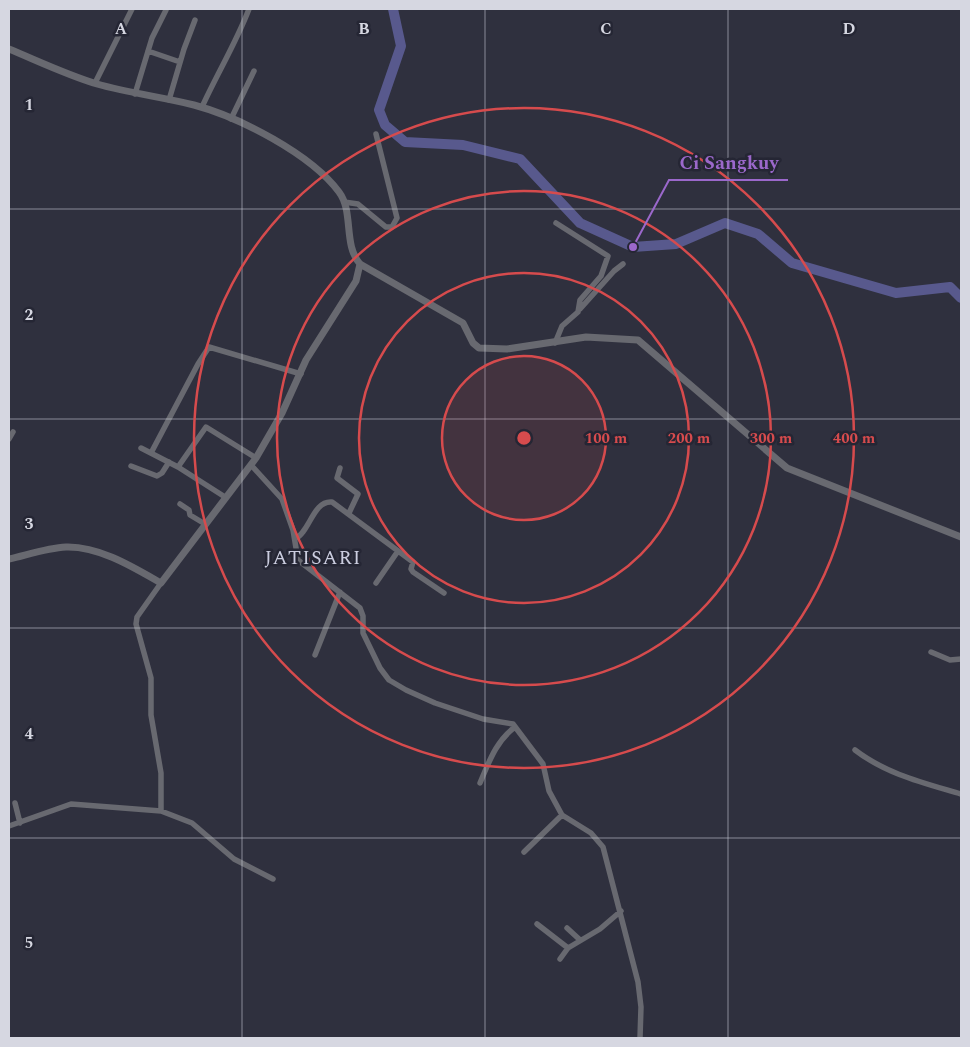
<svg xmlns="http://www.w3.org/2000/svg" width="970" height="1047" font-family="Spectral,serif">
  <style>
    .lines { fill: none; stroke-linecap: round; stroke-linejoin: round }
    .river { stroke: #58598d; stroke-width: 10 }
    .minor { stroke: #686970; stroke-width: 5.5 }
    .tertiary { stroke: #686970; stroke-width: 7 }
    .grid { fill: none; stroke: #d6d7e1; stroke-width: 1; stroke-opacity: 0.55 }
    .ring { fill: none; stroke: #d64b4d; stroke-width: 2.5 }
    .labels { text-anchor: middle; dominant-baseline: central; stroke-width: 5; stroke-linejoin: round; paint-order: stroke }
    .quarter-label { font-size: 20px; letter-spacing: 1px; fill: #cbcddf; stroke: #252634 }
    .grid-label { font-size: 16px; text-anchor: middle; font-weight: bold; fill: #d6d7e1; stroke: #252634; stroke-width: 5; stroke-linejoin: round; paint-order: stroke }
    .centre { fill: #d64b4d; stroke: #252634; stroke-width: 2.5 }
    .ring-label { font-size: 15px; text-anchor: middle; font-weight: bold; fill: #d64b4d; stroke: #252634; stroke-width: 5; stroke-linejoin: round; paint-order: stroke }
    .leader { fill: none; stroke: #9b68cb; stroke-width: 2 }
    .callout-dot { fill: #9b68cb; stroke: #252634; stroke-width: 2 }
    .callout-label { font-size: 19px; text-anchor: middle; font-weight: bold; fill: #9b68cb; stroke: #252634; stroke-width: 5; stroke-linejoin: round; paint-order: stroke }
  </style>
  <rect width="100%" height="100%" fill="#2f303e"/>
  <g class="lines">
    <path class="river" d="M393 9 401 46 379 110 385 125 405 142 463 145 520 159 580 223 633 247 676 244 725 223 758 234 792 263 896 293 950 287 961 298"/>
    <path class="minor" d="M148 51 180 62
      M95 83 132 9
      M135 94 152 38 166 10
      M169 100 184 49 195 20
      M202 107C217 74 236 43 249 9
      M231 119 254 71
      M344 202 358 204 386 227H392L397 218 376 134
      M580 309 614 271 623 264
      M555 343 562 326 578 312 580 300 601 276 608 256 556 223
      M9 439 13 432
      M141 448 178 467 225 497
      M151 453 198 364 209 347 301 374
      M251 465 282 499 293 530 298 560 360 608 363 616V633L380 668 389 680 406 690 435 703 483 719 513 724 543 764 549 791 562 815 591 833 603 847 638 982 641 1007 640 1038
      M131 466 157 476 162 473 169 462
      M178 467 206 427 256 458
      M340 468 337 478 358 494 349 513
      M180 504 189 510 190 515 205 524
      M295 539C310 532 313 500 332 502L413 562 411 569 413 572 444 593
      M161 583 137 617 136 624 151 678V715L161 773V811
      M376 583 398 551
      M931 652 950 660 961 659
      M315 655 340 592
      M855 750C886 774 924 783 961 794
      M480 783C489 762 496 741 515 727
      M15 803 20 823
      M9 826 71 804 161 811 192 823 234 859 273 879
      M524 852 562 815
      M537 924 568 948
      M567 928 579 939
      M560 959 568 948 600 929 621 911"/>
    <path class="tertiary" d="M9 49C38 61 67 75 97 84 129 93 162 97 194 105 239 117 311 154 339 192 354 212 343 245 360 264L463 323 473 343 479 348 507 349 586 337 638 340 787 468 961 537
      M9 559C27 555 47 548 66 547 99 546 133 567 161 583L256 458 282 413 306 360 356 281 360 264"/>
  </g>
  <path class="grid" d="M242 9V1038M485 9V1038M728 9V1038M9 209H961M9 419H961M9 628H961M9 838H961"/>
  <circle cx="524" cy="438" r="82" fill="#d64b4d" fill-opacity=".12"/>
  <g class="ring">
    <circle cx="524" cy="438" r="82"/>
    <circle cx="524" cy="438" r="165"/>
    <circle cx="524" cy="438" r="247"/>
    <circle cx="524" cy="438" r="330"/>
  </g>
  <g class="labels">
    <g class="quarter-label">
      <text x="313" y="558">JATISARI</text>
    </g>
  </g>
  <g class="grid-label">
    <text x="121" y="34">A</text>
    <text x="364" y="34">B</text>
    <text x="606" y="34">C</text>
    <text x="849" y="34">D</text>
    <text x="29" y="110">1</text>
    <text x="29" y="320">2</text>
    <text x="29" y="529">3</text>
    <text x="29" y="739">4</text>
    <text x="29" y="948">5</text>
  </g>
  <circle cx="524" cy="438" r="8" class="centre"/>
  <g class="ring-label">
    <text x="606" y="443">100 m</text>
    <text x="689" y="443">200 m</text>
    <text x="771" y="443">300 m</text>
    <text x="854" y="443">400 m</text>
  </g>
  <path class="leader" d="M633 247L669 180H788"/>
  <circle class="callout-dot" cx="633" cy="247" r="5"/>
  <g class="callout-label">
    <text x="729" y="169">Ci Sangkuy</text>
  </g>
  <rect width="970" height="1047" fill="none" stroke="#d6d7e1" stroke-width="20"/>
</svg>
